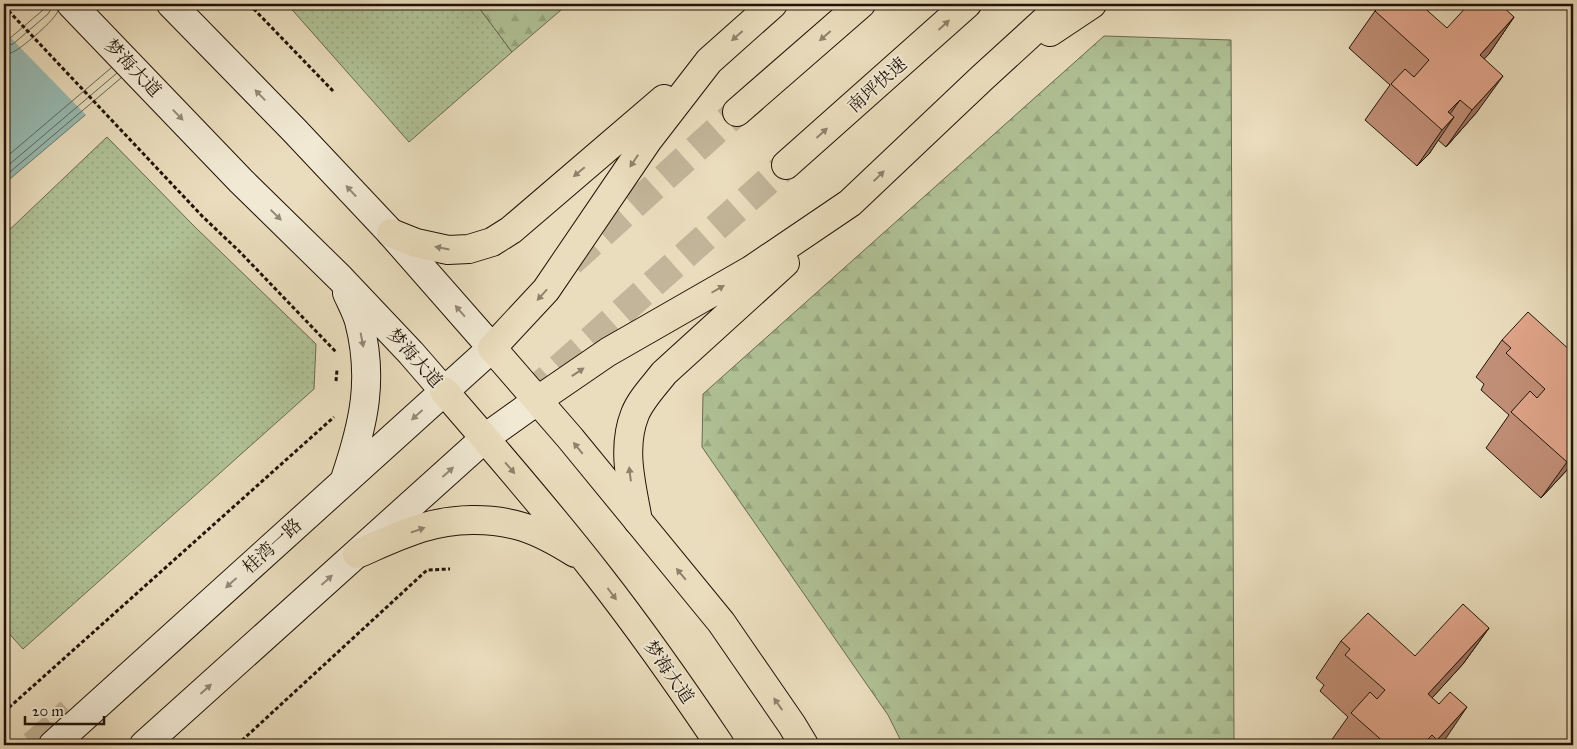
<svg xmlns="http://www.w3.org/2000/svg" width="1577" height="749" font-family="'IM FELL Great Primer','Noto Serif SC',serif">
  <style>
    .grass { fill: url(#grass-dots); stroke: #686a4f }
    .forest { fill: url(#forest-firs); stroke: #686a4f }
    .water { fill: #98bbb3; stroke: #68786f }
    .pier { fill: #eaddbd }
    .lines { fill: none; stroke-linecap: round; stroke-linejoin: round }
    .shore { stroke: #5c675e; stroke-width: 1 }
    .primary-tunnel { stroke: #c2b599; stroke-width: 28; stroke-dasharray: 28 14; stroke-linecap: butt }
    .secondary-casing { stroke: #201308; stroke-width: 30 }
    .primary-casing { stroke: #201308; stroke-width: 30 }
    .trunk-casing { stroke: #201308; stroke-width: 30 }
    .path { stroke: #201308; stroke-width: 3; stroke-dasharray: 4 2.5; stroke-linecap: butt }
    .secondary { stroke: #f1e9d4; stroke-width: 28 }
    .primary { stroke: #eaddbd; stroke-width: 28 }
    .trunk { stroke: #eaddbd; stroke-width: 28 }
    .wall { fill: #c28f78; stroke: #201308 }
    .shaded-wall { fill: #9e7462; stroke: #201308 }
    .building { fill: #e1a68c; stroke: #201308 }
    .oneway { fill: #8f826c }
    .oneway2 { fill: #938978 }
    .labels { text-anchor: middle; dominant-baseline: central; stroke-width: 4; stroke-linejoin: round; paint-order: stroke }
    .street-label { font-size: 18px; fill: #201308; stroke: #f1e9d4 }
  </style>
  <defs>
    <pattern id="grass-dots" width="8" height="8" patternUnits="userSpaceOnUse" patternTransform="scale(1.25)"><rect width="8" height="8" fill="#b0c296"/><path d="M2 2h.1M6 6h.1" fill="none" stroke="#97a680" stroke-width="1.8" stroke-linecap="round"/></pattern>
    <pattern id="forest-firs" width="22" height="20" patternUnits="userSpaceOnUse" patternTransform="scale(1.25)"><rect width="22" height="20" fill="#b0c296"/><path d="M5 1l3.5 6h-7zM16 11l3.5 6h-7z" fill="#97a680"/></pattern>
  </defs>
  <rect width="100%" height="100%" fill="#eaddbd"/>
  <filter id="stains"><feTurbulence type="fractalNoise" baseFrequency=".004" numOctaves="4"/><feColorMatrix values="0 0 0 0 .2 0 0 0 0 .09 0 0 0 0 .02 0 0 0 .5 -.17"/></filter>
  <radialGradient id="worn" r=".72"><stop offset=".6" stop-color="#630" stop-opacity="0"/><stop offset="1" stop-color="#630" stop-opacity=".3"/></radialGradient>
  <path class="grass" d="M287 4H480V9L512 52 409 142Z
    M107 137 194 226 316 344 314 389 23 649 4 628V235Z"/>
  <path class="forest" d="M480 4H568L512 52 480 9Z
    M1104 36 1231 40 1234 745H903L888 715 702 447 703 394Z"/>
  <path class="water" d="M43 4H216L4 184V37Z"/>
  <path class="pier" d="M39 4H219L87 116 5 32Z"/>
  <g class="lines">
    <path class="shore" d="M4 40 9 39 43 10 45 4
      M4 46 13 44 48 14 51 9 52 4
      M4 54C8 54 11 53 15 51 25 45 54 21 58 11
      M4 159 111 68
      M4 169 117 73
      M4 177 121 78"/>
    <path class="primary-tunnel" d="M571 262 737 112
      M528 396 786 165
      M33 745 70 712"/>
    <g class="secondary-casing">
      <path id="secondary" d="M71 4 241 181 340 278 411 353 444 391
        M345 479C364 423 374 379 359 321 356 311 351 302 347 293
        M53 745 492 348 391 233 294 130 171 4
        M144 745 485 438 538 400"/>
    </g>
    <g class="primary-casing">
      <path id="primary" d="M492 348 571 439 721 622 792 725 804 745
        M444 391C496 451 549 512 598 575 641 630 681 687 720 745
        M357 554C378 545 399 535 421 528 453 518 491 517 523 527 542 533 559 543 575 553"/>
    </g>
    <g class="trunk-casing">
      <path id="trunk" d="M1050 32 1092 4
        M737 112 861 4
        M786 165 967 4
        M391 233 416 243 448 250 469 249 492 242 511 230 664 99
        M492 348 546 290 648 140 709 61 773 4
        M538 400 608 352 751 270 850 203 982 78 1063 4
        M638 521C632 486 621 449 635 414 641 399 654 386 664 373L785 263"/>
    </g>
    <path class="path" d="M249 4 334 92
      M4 6 203 217 239 251 336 352
      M336 381 337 370
      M4 712 334 417
      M237 745 427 570 450 569"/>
    <use href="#secondary" class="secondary"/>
    <use href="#primary" class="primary"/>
    <use href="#trunk" class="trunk"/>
  </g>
  <path class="wall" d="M1375 11 1447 28 1514 17 1489 54 1484 59 1477 112 1446 147 1438 140 1429 154 1417 166 1365 120 1390 85 1349 48Z
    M1502 340 1573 353V475L1567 470 1541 498 1486 448 1509 415 1481 390 1484 384 1476 377Z
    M1489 628 1463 664 1432 698 1440 745H1328L1348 717 1320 691 1324 685 1316 678 1341 641 1415 656Z"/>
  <path class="shaded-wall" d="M1514 17 1489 54 1454 91 1480 55Z
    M1503 76 1477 112 1446 147 1472 110Z
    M1460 100 1440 128 1448 112Z
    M1454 117 1429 154 1417 166 1442 130Z
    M1573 455V461L1567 470 1541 498 1567 462Z
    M1489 628 1463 664 1402 731 1428 694Z
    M1467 707 1442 744 1440 745H1434L1437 740Z"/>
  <path class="building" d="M1382 4H1420L1447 28 1469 4H1500L1514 17 1480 55 1503 76 1472 110 1460 100 1448 112 1454 117 1442 130 1391 84 1405 69 1414 77 1429 60 1375 11Z
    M1528 312 1573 353V455L1567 462 1511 412 1530 391 1537 398 1545 389 1506 353 1511 348 1502 340Z
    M1463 604 1489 628 1428 694 1439 704 1450 692 1467 707 1437 740 1432 735 1422 745H1387L1351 713 1370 692 1377 699 1385 690 1345 655 1350 649 1341 641 1368 613 1415 656Z"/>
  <defs><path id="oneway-solid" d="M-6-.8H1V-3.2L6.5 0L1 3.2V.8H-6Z" transform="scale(1.25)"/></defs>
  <g class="oneway">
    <use href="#oneway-solid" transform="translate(944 25) rotate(-42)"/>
    <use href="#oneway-solid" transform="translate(737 36) rotate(139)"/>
    <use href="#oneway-solid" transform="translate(825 36) rotate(139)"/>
    <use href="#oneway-solid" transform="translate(822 133) rotate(-42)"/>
    <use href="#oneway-solid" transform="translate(634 161) rotate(124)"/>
    <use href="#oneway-solid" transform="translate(579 172) rotate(140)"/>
    <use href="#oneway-solid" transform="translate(879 176) rotate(-44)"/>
    <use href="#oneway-solid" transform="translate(442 248) rotate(-169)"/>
    <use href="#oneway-solid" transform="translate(718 289) rotate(-30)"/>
    <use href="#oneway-solid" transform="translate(542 295) rotate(132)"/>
    <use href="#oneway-solid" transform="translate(578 372) rotate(-34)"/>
    <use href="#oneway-solid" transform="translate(578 448) rotate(-129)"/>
    <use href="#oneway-solid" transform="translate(510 468) rotate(49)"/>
    <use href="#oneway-solid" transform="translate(630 474) rotate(-97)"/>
    <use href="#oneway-solid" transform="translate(418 530) rotate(-19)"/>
    <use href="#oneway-solid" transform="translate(681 574) rotate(-130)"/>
    <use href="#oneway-solid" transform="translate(612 594) rotate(53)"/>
    <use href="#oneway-solid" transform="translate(778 704) rotate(-125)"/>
  </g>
  <g class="oneway2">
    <use href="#oneway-solid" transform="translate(260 95) rotate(-134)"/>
    <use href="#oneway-solid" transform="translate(178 115) rotate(46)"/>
    <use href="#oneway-solid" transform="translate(351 191) rotate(-133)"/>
    <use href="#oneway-solid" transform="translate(276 215) rotate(44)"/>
    <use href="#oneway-solid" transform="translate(460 311) rotate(-131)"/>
    <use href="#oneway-solid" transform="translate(362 340) rotate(79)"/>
    <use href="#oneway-solid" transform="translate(417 415) rotate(138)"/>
    <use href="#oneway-solid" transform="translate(448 472) rotate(-42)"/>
    <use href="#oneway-solid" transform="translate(327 580) rotate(-42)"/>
    <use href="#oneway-solid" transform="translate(231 583) rotate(138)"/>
    <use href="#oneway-solid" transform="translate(206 689) rotate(-42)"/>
  </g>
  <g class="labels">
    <g class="street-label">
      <text transform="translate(133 68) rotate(46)">梦海大道</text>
      <text transform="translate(877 85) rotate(-42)">南坪快速</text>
      <text transform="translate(415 358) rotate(48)">梦海大道</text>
      <text transform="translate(272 546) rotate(-42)">桂湾一路</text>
      <text transform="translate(669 672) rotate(55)">梦海大道</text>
    </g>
  </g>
  <rect width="1577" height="749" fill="none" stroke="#eaddbd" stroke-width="20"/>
  <rect x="5" y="5" width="1567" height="739" fill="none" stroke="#201308" stroke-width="2.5"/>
  <rect x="10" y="10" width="1557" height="729" fill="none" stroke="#201308"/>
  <path d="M25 716v8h79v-8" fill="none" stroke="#201308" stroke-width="2.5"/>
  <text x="32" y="716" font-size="15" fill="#201308" stroke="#f1e9d4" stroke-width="4" paint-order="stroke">20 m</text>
  <rect width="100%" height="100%" filter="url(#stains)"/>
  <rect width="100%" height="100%" fill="url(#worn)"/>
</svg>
